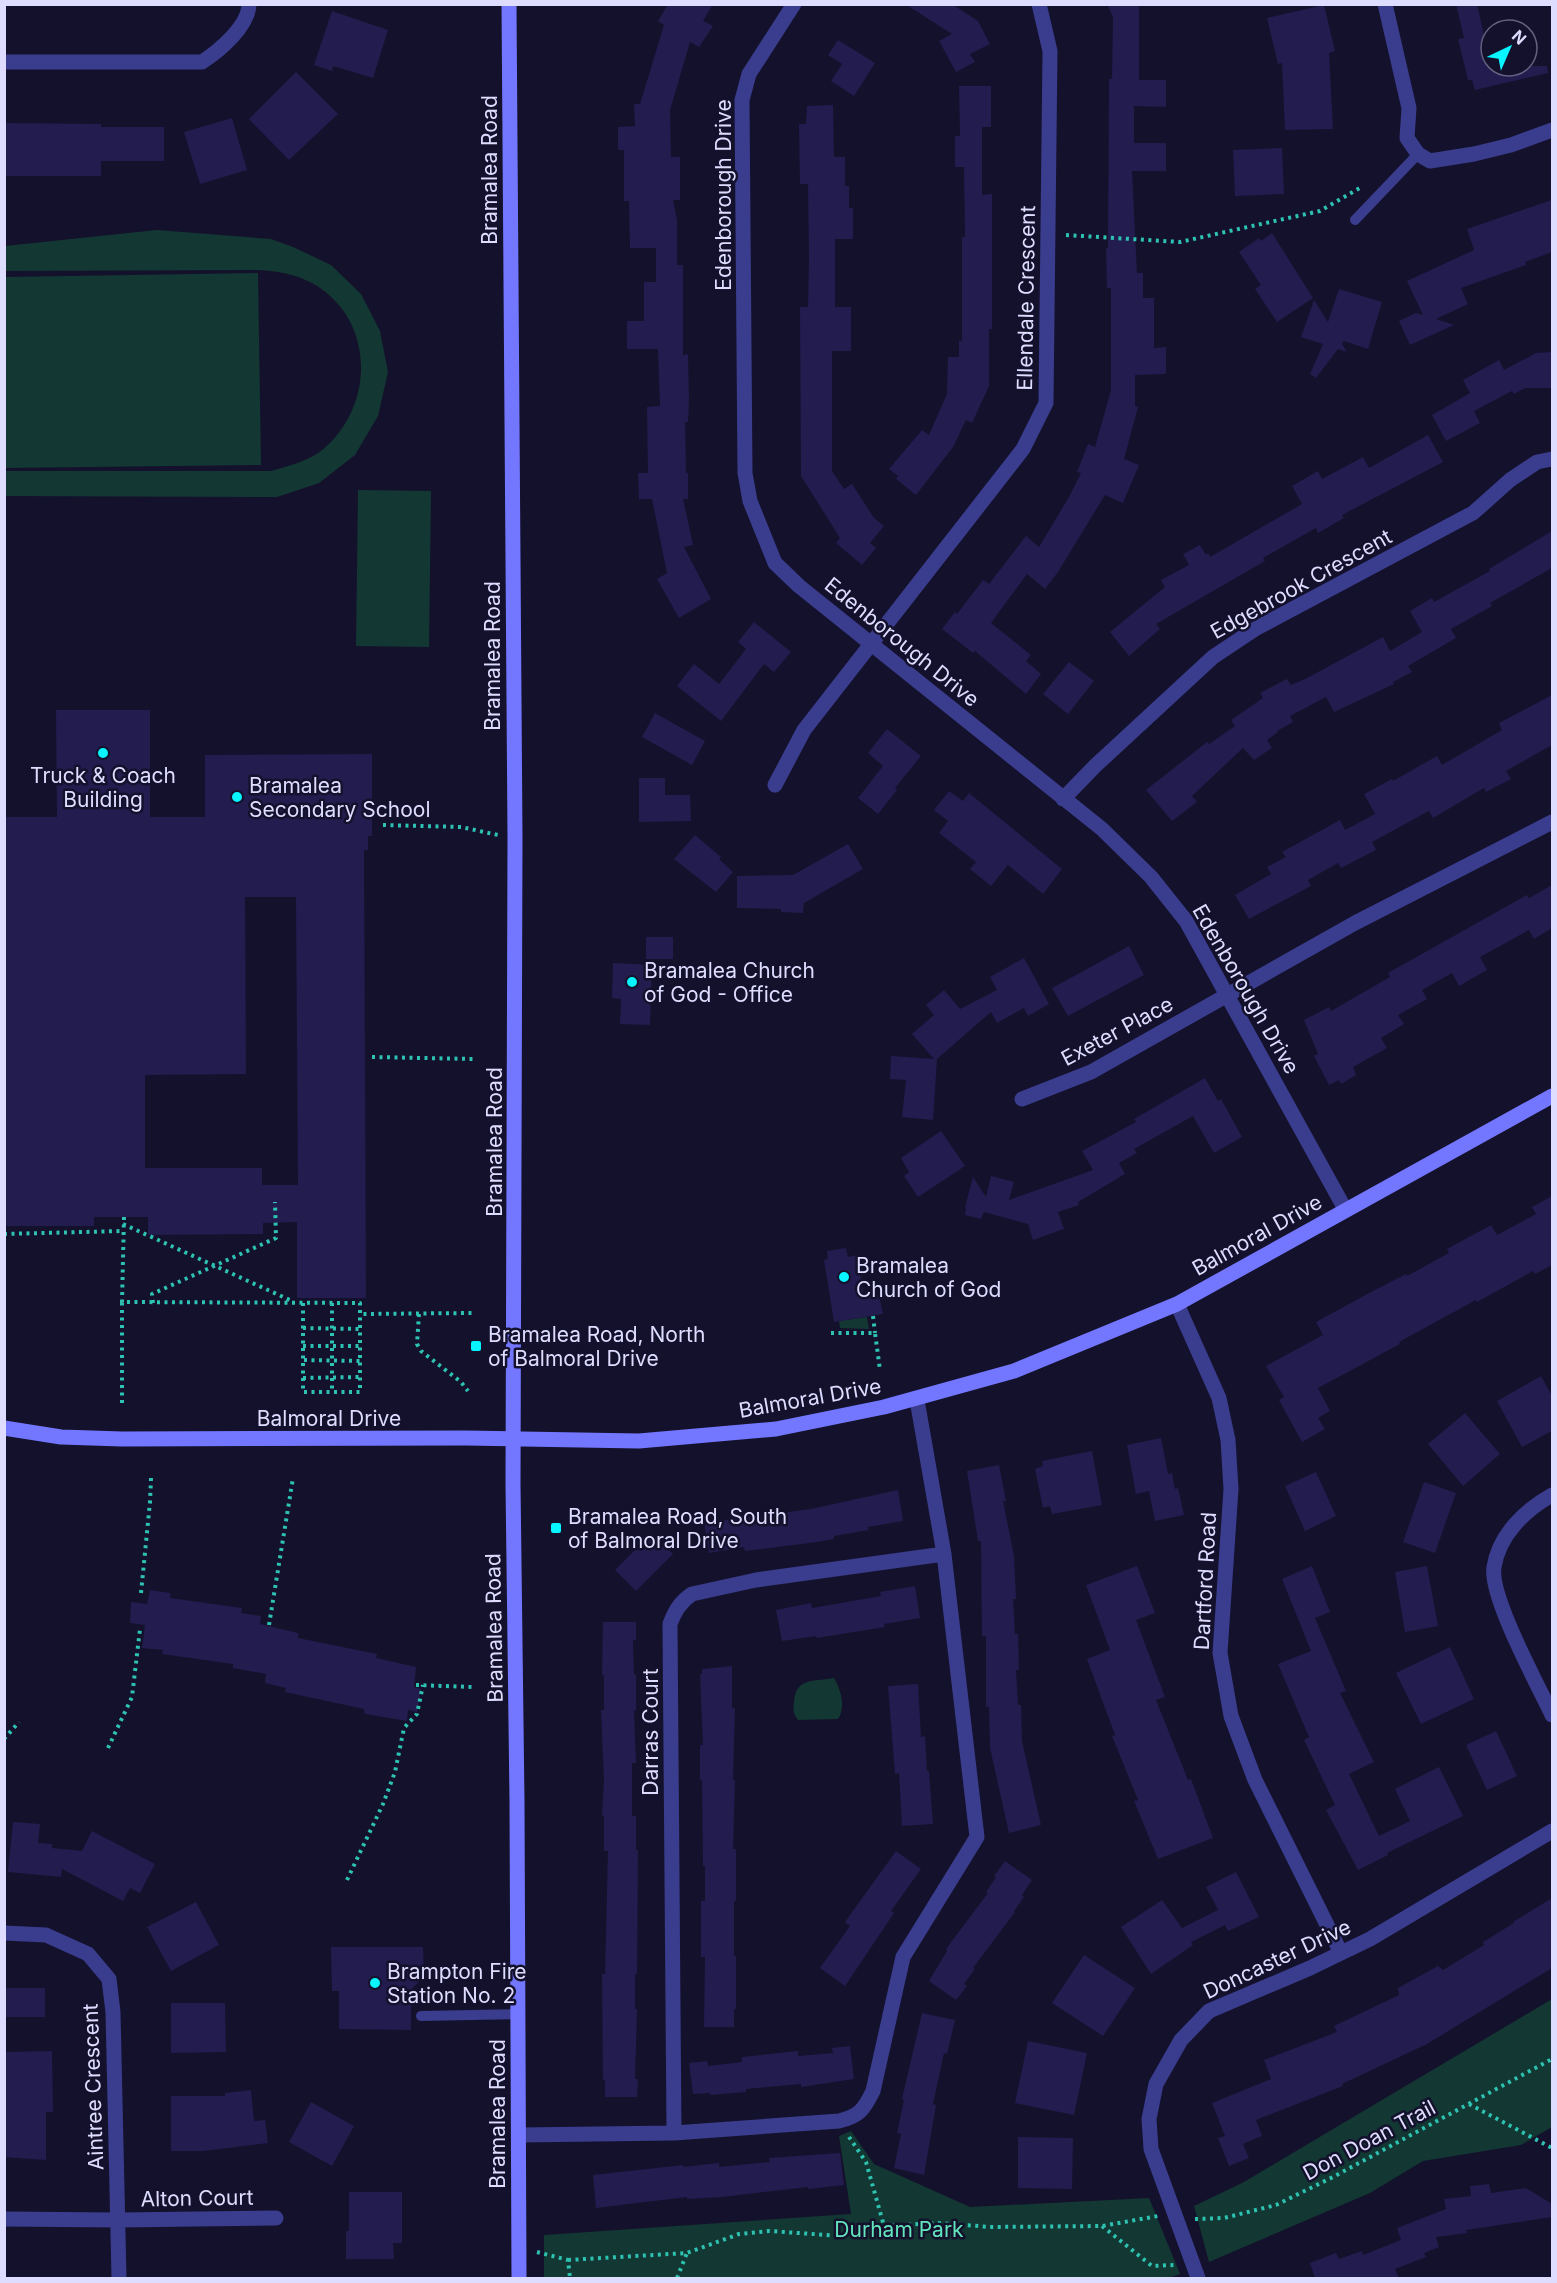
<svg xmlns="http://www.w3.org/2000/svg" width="1557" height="2283" font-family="Inter,sans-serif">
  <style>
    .green { fill: #133733 }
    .building { fill: #231c4e; fill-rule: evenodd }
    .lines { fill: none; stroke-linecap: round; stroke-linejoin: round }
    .path { stroke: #2dc2b1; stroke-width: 4; stroke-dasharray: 3 4.5; stroke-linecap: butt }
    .lane { stroke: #3a3c8d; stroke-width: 10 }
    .street { stroke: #3a3c8d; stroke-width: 15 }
    .secondary { stroke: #7377ff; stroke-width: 15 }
    .poi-dot { fill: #08f4ff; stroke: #14112c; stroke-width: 2 }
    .labels { text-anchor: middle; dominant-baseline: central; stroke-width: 5; stroke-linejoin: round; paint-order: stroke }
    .street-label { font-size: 21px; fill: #dedcff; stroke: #14112c }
    .poi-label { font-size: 21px; fill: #dedcff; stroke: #14112c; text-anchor: start }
    .park-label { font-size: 21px; fill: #62e5bd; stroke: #14112c }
  </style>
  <rect width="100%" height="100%" fill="#14112c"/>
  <path class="green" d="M157 230 271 239 293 247 331 265 361 294 380 331 388 372 378 416 355 455 319 483 277 497 5 496V471H271C292 465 313 460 329 444 376 398 372 316 312 283 295 274 277 271 259 270L5 271V246Z
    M258 273 261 465 5 468V277Z
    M358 490 431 491 429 647 356 646Z
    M867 1317 869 1329 840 1328 839 1321Z
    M834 1678C841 1690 846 1707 838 1719L798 1720C793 1713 793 1710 794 1702 796 1677 813 1682 834 1678Z
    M1552 1999V2127L1521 2145 1423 2161 1370 2193 1209 2262 1194 2206 1244 2182Z
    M851 2131 874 2164 970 2207 1149 2198 1180 2274 1169 2278H544V2235L851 2214 839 2136Z"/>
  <path class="building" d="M668 4H713L703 21 713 26 699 47 690 42 670 110 671 157H680V200H673L677 220V265H683V355L688 354 689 399 688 422H685L686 473H688V499H683L693 545 684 547 711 599 679 618 657 579 667 573 652 499H639L638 473H648L647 407 660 406 658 349H627V321H644V282H656V248H630L629 201H624V150H618V127L635 126 634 104H640L664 25 658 21Z
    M905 4H952L978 21 990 44 970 54 975 62 956 72 939 41 952 34Z
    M1107 4H1139V80H1166V107L1134 106V143H1166V171H1132L1137 273H1143V298H1154V348L1166 347V374L1135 375V406L1138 407 1124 459 1139 465 1123 503 1105 495 1058 572 1045 589 1027 574 991 623 1031 655 1026 661 1041 674 1026 694 975 651 973 653 942 629 955 612 957 614 983 580 989 584 1026 536 1039 547 1069 497 1081 473 1077 472 1088 444 1095 447 1111 390V288H1107L1106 248H1108L1109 79H1112L1113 17Z
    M1456 4H1477L1488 53 1491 52V66H1547L1548 73 1475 90 1472 80H1468L1458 39 1464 38Z
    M1324 5 1335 51 1329 53 1333 129 1285 130 1282 63 1278 64 1267 18Z
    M332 11 388 30 373 78 333 66 332 71 314 65Z
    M838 40 875 63 854 96 831 81 842 64 828 55Z
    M296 72 338 114 289 160 249 119Z
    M959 86H991V127H982V195L992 194V329H989V386L972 423 966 420 953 447 916 495 896 479 898 476 889 469 922 430 929 435 947 394 948 357H959V341H962V237H965L964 167H955V136H960Z
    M833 105 834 157H845V186H849V208H853V239H835V307H851V351H832V471L844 489 852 484 874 518 884 526 870 543 876 548 862 565 836 543 840 538 801 476 800 307H808L809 258 808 184H800L799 124H806L807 106Z
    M232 118 247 170 200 184 184 132Z
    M4 123 101 124V127H164V161H101V176H4Z
    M1282 148 1284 194 1235 196 1233 150Z
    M1552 200V252L1525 262 1526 265 1461 288 1468 304 1436 319 1454 325 1410 345 1399 321 1416 313 1423 315 1407 281 1474 250 1467 229Z
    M1272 233 1313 298 1277 322 1255 289 1261 285 1239 252 1259 238 1261 241Z
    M1339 289 1382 302 1368 349 1344 341 1342 344 1347 352 1338 349 1316 378 1310 374 1323 344 1301 337 1314 300 1328 322Z
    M1552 352V388H1525L1514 394 1512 391 1474 411 1480 423 1446 441 1432 415 1470 393 1463 380 1499 360 1504 370 1536 353Z
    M1428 435 1443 462 1342 515 1344 518 1318 533 1316 528 1263 558 1265 561 1156 624 1160 629 1129 656 1110 632 1165 587 1161 580 1189 565 1183 554 1200 545 1206 555 1208 553 1210 557 1302 504 1292 486 1318 471 1322 479 1363 457 1369 468Z
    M1552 531V568L1490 603 1492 606 1451 629 1456 638 1408 666 1412 672 1393 682 1394 684 1334 712 1326 697 1290 716 1293 722 1277 731 1278 732 1267 740 1272 748 1254 760 1243 748 1192 796 1197 802 1172 821 1146 790 1207 742 1209 744 1235 726 1231 720 1263 698 1260 693 1287 679 1291 685 1307 678 1383 637 1390 651 1422 632 1410 611 1432 598 1434 602 1490 571 1489 569Z
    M754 622 791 652 774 672 764 664 721 721 677 686 694 664 719 684 746 649 738 642Z
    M1069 662 1094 681 1068 714 1043 694Z
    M1552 695V745L1506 771 1511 779 1486 792 1484 788 1433 818 1429 811 1372 842 1376 850 1341 868 1338 863 1308 880 1311 886 1249 919 1235 895 1271 874 1267 867 1286 857 1282 852 1340 820 1345 830 1375 814 1364 794 1392 779 1393 781 1437 756 1442 765 1502 730 1499 723Z
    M56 710H150V817H205V755L372 754V836H368V850H364L366 1298H297V1222L263 1223V1234L148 1235V1217H94V1226H4V817H57ZM245 897H296L298 1185H262V1168H145V1075L246 1074Z
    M655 713 705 741 692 765 642 737Z
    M887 729 921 756 895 788 897 790 878 814 858 798 883 766 868 753Z
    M639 778H665V795H690L691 821 639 822Z
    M949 791 963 801 969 793 1062 869 1043 894 1008 865 991 886 970 869 976 862 939 833 948 821 934 810Z
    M695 835 721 857 719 859 733 872 716 892 674 859Z
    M848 844 863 869 804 903 803 913 781 912V909L737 908V876L793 875Z
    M1552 885V928L1534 939 1529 930 1480 957 1487 970 1459 986 1452 973 1422 990 1427 999 1398 1015 1404 1024 1381 1038 1387 1048 1353 1067 1356 1075 1341 1084 1339 1080 1329 1085 1314 1056 1318 1054 1304 1020 1329 1007 1331 1011 1390 977 1388 973 1527 895 1529 898Z
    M646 937H673V959H646Z
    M1129 946 1144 975 1068 1016 1052 988Z
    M1024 958 1049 1004 1028 1016 1024 1008 997 1023 991 1012 937 1059 933 1120 902 1117 906 1080 890 1079 891 1056 934 1059 912 1034 934 1015 926 1005 944 990 960 1009 997 990 990 977Z
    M613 963 652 965 650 1025 620 1024 621 999 612 998Z
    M1205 1078 1218 1101 1221 1099 1242 1137 1214 1153 1193 1116 1134 1149 1137 1153 1119 1163 1125 1174 1078 1202 1079 1205 1058 1212 1064 1229 1033 1240 1028 1224 984 1212 981 1219 965 1215 966 1207H965L973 1177 986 1197 991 1176 1014 1182 1009 1200 1093 1170 1082 1151 1136 1122 1134 1119Z
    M941 1131 965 1166 918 1197 904 1176 909 1172 901 1158Z
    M1552 1196V1265L1535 1274 1533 1271 1477 1302 1476 1300 1399 1342 1400 1344 1318 1388 1330 1411 1318 1418 1325 1429 1302 1442 1279 1400 1284 1397 1266 1366 1323 1335 1316 1322 1371 1292 1406 1274 1407 1276 1449 1253 1447 1249 1491 1225 1497 1235 1536 1214 1532 1207Z
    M846 1248 848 1257 857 1255 864 1297 879 1295 883 1314 834 1322 824 1260 828 1259 827 1251Z
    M1541 1376 1552 1396V1431L1522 1447 1497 1401Z
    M1465 1413 1500 1454 1463 1486 1428 1444Z
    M1161 1438 1168 1474 1172 1473 1175 1489 1178 1488 1184 1515 1155 1521 1149 1491 1136 1494 1127 1445Z
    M1092 1451 1102 1505 1052 1514 1050 1506 1043 1508 1035 1469 1043 1466 1042 1461Z
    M999 1465 1006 1501H1003L1014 1556 1016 1599H1013L1015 1634H1018L1019 1670H1016L1018 1705H1021L1022 1741 1041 1825 1009 1833 990 1748 989 1707H986V1636H982L981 1541H978L967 1471Z
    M1316 1472 1336 1516 1305 1531 1285 1486Z
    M1424 1482 1456 1493 1435 1553 1403 1542Z
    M898 1490 903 1521 868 1527 869 1530 834 1536V1539L817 1542 745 1551 744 1547 709 1553 704 1523 811 1509Z
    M652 1533 673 1554 636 1591 615 1570Z
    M1137 1566 1155 1613 1136 1620 1165 1697 1156 1700 1188 1780 1191 1779 1213 1838 1158 1859 1134 1801 1138 1800 1112 1736 1115 1735 1087 1659 1110 1650 1086 1585Z
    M1312 1566 1330 1612 1315 1618 1346 1691 1340 1693 1374 1762 1349 1774 1379 1836 1410 1821 1395 1789 1439 1767 1463 1816 1387 1853 1388 1855 1358 1870 1326 1810 1335 1805 1304 1740 1309 1737 1278 1664 1311 1651 1282 1579Z
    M1427 1566 1438 1626 1405 1632 1395 1572Z
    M915 1586 920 1618 884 1624 885 1627 817 1638 816 1636 782 1641 776 1610 811 1603 812 1608 881 1596 880 1592Z
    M150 1590 170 1593V1598L242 1608 241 1613 261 1616 260 1624 298 1633V1638L377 1654 376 1658 416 1667 414 1687 421 1689 417 1712 408 1710 407 1721 365 1714 364 1709 285 1692 286 1688 265 1683 266 1674 233 1668V1664L162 1654 163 1650 142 1648 145 1625 130 1623 131 1602 147 1604Z
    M603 1622H636V1640H633L634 1675 636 1674V1710L634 1711 636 1763H632V1816H636V1850H638L637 1974H635V2009H637L635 2079H638L637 2097H605V2080H603L602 1974H605L608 1851H604V1816H602L604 1781 601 1710H604V1675H602Z
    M1450 1647 1474 1699 1421 1724 1396 1673Z
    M732 1666V1708H735L733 1780H735L733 1849H736V1901H734V1956H736V2009H734V2027H704L705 1957H701V1901H705V1866H703L702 1780H700V1745H703L700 1674H702V1669Z
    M918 1684 921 1737 925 1736 927 1771H929L933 1824 902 1826 899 1773 895 1774 888 1686Z
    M1496 1731 1517 1776 1487 1790 1466 1745Z
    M13 1822 40 1824 38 1843 52 1844V1848L82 1851 92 1831 155 1864 140 1893 130 1888 123 1901 62 1869 61 1877 8 1872Z
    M896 1851 921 1869 891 1911 894 1913 845 1986 820 1968 850 1926 845 1922Z
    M1005 1861 1032 1880 1022 1895 1024 1897 1014 1911 1015 1912 973 1968 975 1969 964 1984 967 1986 956 2000 929 1981 947 1951 946 1949 988 1893 986 1892 996 1877 994 1876Z
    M1236 1872 1259 1917 1228 1931 1225 1925 1191 1942 1193 1945 1151 1974 1121 1927 1162 1900 1182 1928 1218 1910 1206 1887Z
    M1552 1898V1968L1427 2044 1342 2084 1343 2086 1256 2120 1262 2136 1243 2144 1249 2158 1229 2166 1218 2138 1225 2136 1212 2103 1271 2079 1264 2060 1337 2032 1334 2026 1399 1995 1398 1988 1438 1966 1443 1970 1484 1945 1483 1942 1514 1923 1513 1922Z
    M196 1902 219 1945 171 1971 147 1927Z
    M331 1947H423L424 1976 411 1990V2030L339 2029V1991H332Z
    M1084 1955 1135 1988 1103 2036 1052 2003Z
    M4 1988H45V2017H4Z
    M171 2003H225L226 2052 171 2053Z
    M922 2013 955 2020 947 2054 944 2053 933 2104 936 2105 924 2175 894 2168 901 2134 897 2133 904 2100 902 2099Z
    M1028 2041 1087 2053 1074 2115 1015 2103Z
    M850 2046 854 2079 801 2087V2084L746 2089V2092L710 2095V2093L693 2094 689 2063 707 2061 708 2066 742 2062V2057L798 2051V2056L833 2053 832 2048Z
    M52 2051 53 2112H46V2160L4 2157V2052Z
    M251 2090 254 2121 265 2120 268 2143 203 2151H171V2096H225V2093Z
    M311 2102 354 2126 332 2166 289 2142Z
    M1018 2137 1073 2138 1072 2189 1018 2188Z
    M840 2153 844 2185 808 2189V2187L722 2197 687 2199V2197L596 2208 593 2175 683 2165V2167L719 2163V2167L770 2162 769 2158Z
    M1489 2184 1491 2193 1526 2188 1552 2204V2217L1466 2230 1467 2233 1436 2237 1439 2247 1424 2253 1426 2257 1395 2269 1399 2278H1315L1310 2263 1336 2253 1339 2259 1362 2251 1363 2255 1401 2240 1397 2228 1446 2209 1444 2199 1471 2196 1470 2186Z
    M349 2192H402V2243H393L394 2259H346V2231H349Z"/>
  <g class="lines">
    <path class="path" d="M1066 235 1180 242 1320 211 1363 186
      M383 825 461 827 498 835
      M372 1057 474 1059
      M124 1217 122 1302 360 1303V1314L473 1313
      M123 1224 292 1301
      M4 1234 123 1231
      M153 1303 152 1294 276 1238 275 1202
      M303 1303V1392H360V1314
      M332 1303V1392
      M419 1314 417 1344 421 1351 461 1382 468 1391
      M873 1316 875 1333
      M303 1328 360 1329
      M831 1333H875L880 1370
      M303 1346H360
      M304 1360 360 1361
      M303 1378 360 1377
      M122 1403V1302
      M141 1593 150 1502 151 1478
      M269 1625 293 1478
      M416 1685 472 1687
      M4 1739 19 1722
      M108 1748 132 1697 140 1629
      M347 1880 383 1804 395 1772 404 1728 417 1714 423 1685
      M1469 2104 1552 2148
      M849 2137 866 2162 884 2226
      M1195 2219 1224 2218 1276 2205 1333 2177 1552 2059
      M1102 2226 1152 2266 1174 2265
      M537 2252 568 2260 570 2278
      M568 2260 687 2253 739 2234 769 2231 842 2236 884 2226 938 2223 990 2227 1102 2226 1158 2216
      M677 2278 687 2253"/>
    <path class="lane" d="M1355 220 1418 154
      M421 2016 518 2014"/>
    <path class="street" d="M794 4 749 74 742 100 745 473 750 501 775 563 799 586 1102 829 1151 877 1186 921 1345 1209
      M1385 4 1409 108 1407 138 1418 154 1430 161 1474 154 1511 145 1552 130
      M4 62H202C219 51 249 26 249 4
      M775 785 804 730 1023 449 1046 403 1050 51 1039 4
      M1063 799 1095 766 1213 657 1255 629 1473 513 1510 480 1537 462 1552 459
      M1022 1099 1091 1072 1355 923 1552 822
      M1177 1304 1219 1398 1228 1440 1231 1489 1220 1653 1231 1716 1255 1780 1341 1953
      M1552 1495C1525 1510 1499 1535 1494 1567 1489 1596 1538 1685 1552 1715
      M4 1933 46 1935 88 1954 109 1979 113 2012 119 2278
      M674 2133 670 1624C675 1611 680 1602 692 1594L756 1580 944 1554
      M519 2135 674 2133 839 2121C860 2116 864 2109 873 2091L903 1957 977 1837 944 1554 917 1400
      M4 2219 118 2220 276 2218
      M1198 2278 1151 2149 1149 2119 1156 2084 1181 2040 1209 2011 1310 1968 1370 1939 1552 1831"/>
    <path class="secondary" d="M509 4 515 838 513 1484 517 1801 519 2278
      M4 1428 61 1437 122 1439 466 1438 639 1441 776 1429 884 1407 1014 1371 1177 1304 1552 1096"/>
  </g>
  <g class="poi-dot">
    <circle cx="103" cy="753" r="6"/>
    <circle cx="237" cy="797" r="6"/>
    <circle cx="632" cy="982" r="6"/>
    <circle cx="844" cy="1277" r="6"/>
    <rect x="470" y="1340" width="12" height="12" rx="3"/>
    <rect x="550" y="1522" width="12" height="12" rx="3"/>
    <circle cx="375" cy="1983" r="6"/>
  </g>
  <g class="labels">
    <g class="street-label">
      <text transform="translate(489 170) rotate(-90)">Bramalea Road</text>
      <text transform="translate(723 195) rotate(-90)">Edenborough Drive</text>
      <text transform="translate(1026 298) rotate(-89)">Ellendale Crescent</text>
      <text transform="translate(1301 584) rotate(-29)">Edgebrook Crescent</text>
      <text transform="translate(902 642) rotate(39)">Edenborough Drive</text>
      <text transform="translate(492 656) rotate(-90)">Bramalea Road</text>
      <text transform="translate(1246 989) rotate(60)">Edenborough Drive</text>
      <text transform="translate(1117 1031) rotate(-28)">Exeter Place</text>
      <text transform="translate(494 1142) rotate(-90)">Bramalea Road</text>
      <text transform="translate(1257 1235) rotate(-29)">Balmoral Drive</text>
      <text transform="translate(810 1398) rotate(-10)">Balmoral Drive</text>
      <text x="329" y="1418">Balmoral Drive</text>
      <text transform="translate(1205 1581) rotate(-87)">Dartford Road</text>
      <text transform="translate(494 1628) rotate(-91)">Bramalea Road</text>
      <text transform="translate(650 1732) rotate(-90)">Darras Court</text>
      <text transform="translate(1277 1959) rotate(-25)">Doncaster Drive</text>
      <text transform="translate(93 2087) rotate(-92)">Aintree Crescent</text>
      <text transform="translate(497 2114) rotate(-90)">Bramalea Road</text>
      <text transform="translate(1369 2140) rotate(-28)">Don Doan Trail</text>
      <text transform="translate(197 2198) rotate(-1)">Alton Court</text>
    </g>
    <g class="poi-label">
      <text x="103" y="775" text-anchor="middle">Truck &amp; Coach<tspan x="103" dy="24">Building</tspan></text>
      <text x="249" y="785">Bramalea<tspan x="249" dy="24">Secondary School</tspan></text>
      <text x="644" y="970">Bramalea Church<tspan x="644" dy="24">of God - Office</tspan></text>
      <text x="856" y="1265">Bramalea<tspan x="856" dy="24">Church of God</tspan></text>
      <text x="488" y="1334">Bramalea Road, North<tspan x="488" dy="24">of Balmoral Drive</tspan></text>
      <text x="568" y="1516">Bramalea Road, South<tspan x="568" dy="24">of Balmoral Drive</tspan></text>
      <text x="387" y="1971">Brampton Fire<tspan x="387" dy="24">Station No. 2</tspan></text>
    </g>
    <g class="park-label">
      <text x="899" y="2229">Durham Park</text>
    </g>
  </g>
  <rect width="1557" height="2283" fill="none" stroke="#dedcff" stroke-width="12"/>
  <g transform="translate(1509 48) rotate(44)"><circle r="28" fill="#14112c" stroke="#656280" stroke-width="1.5"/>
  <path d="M0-4.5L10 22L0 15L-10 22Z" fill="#08f4ff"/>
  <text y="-9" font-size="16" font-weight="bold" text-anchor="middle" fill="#dedcff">N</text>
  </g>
</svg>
